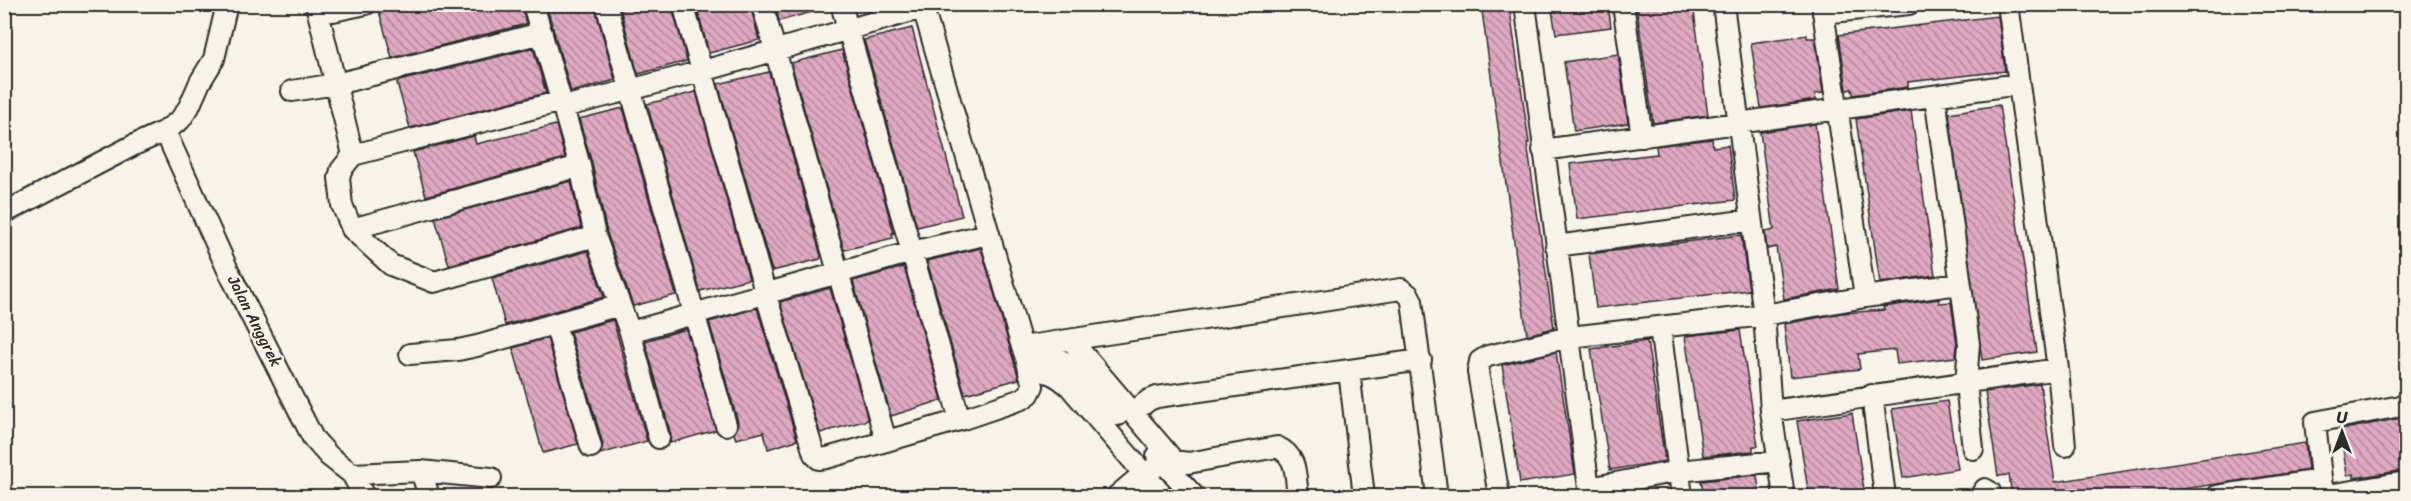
<svg xmlns="http://www.w3.org/2000/svg" width="2411" height="501" font-family="Sriracha,sans-serif">
  <style>
    .building { fill: url(#building-back-hatch); stroke: #2b2b2b; stroke-width: 1.5 }
    .lines { fill: none; stroke-linecap: round; stroke-linejoin: round }
    .minor-casing { stroke: #2b2b2b; stroke-width: 24 }
    .minor { stroke: #f7f3e8; stroke-width: 20 }
    .labels { text-anchor: middle; dominant-baseline: central; stroke-width: 5; stroke-linejoin: round; paint-order: stroke }
    .street-label { font-size: 16px; fill: #2b2b2b; stroke: #f7f3e8 }
  </style>
  <defs>
    <pattern id="building-back-hatch" width="6" height="6" patternUnits="userSpaceOnUse" patternTransform="scale(1.5)"><rect width="6" height="6" fill="#dea8c1"/><path d="M-1 5l2 2M0 0l6 6M5-1l2 2" fill="none" stroke="#b4899d"/></pattern>
  </defs>
  <rect width="100%" height="100%" fill="#f7f3e8"/>
  <filter id="ink" filterUnits="userSpaceOnUse"><feTurbulence type="fractalNoise" baseFrequency=".0167" numOctaves="2"/><feDisplacementMap in="SourceGraphic" scale="12" xChannelSelector="R" yChannelSelector="G"/><feConvolveMatrix kernelMatrix="1 2 1 2 8 2 1 2 1" color-interpolation-filters="sRGB"/></filter>
  <g filter="url(#ink)">
    <path class="building" d="M403 4H521L526 24 392 58 379 11Z
      M546 4H594L615 80 571 92Z
      M619 4H671L687 61 638 74Z
      M696 4H750L759 40 709 53Z
      M775 4H822L823 9 779 21Z
      M1481 4H1509L1529 143H1527L1554 328 1527 335Z
      M1551 4H1608L1611 27 1556 34Z
      M1636 4H1693L1708 115 1653 123Z
      M1998 16 2005 71 1908 82V87L1853 95 1852 89 1847 90 1839 35Z
      M912 28 962 216 917 227 864 40Z
      M1807 35V38H1815L1823 93 1815 94 1816 100 1761 108 1751 43Z
      M533 48 546 93 410 128 397 83 399 81Z
      M842 50 894 233H892L893 238 844 250 791 63Z
      M1618 54 1628 123 1574 131 1564 62Z
      M769 72 821 256 820 259 772 271 718 84Z
      M696 92 749 279 700 291 647 104Z
      M1999 105 2037 352 1982 360 1949 113Z
      M623 108 676 295 633 306 607 233 592 163 579 119Z
      M1911 111 1935 275 1880 283 1856 119Z
      M1815 124 1839 289 1784 299 1776 247 1767 249 1765 232 1774 230 1760 132Z
      M556 125 565 158 426 196 413 152 474 136 476 144Z
      M1712 139 1713 147 1728 145 1735 200 1577 219 1570 164 1657 154 1656 146Z
      M571 181 581 228 449 265 435 218Z
      M1741 235 1749 290 1596 308 1589 254Z
      M981 248 1019 379 965 394 927 261Z
      M588 251 604 297 505 325 492 278Z
      M904 267 942 400 891 416 853 281Z
      M830 288 868 420 820 433 780 302Z
      M1939 299V303L1951 302 1957 344 1956 357 1897 364 1895 350 1858 354 1860 369 1790 377 1784 324 1842 313 1884 310 1883 307Z
      M757 308 797 440 768 449 764 432 736 439 734 434 737 428 738 422 709 322Z
      M613 320 647 441 600 454 603 444 570 332Z
      M686 329 716 430 670 443 671 435 645 341Z
      M1740 330 1758 446H1753V451L1703 456 1685 336Z
      M547 338 578 444 543 453 513 348Z
      M1647 341 1665 461 1610 470 1591 349Z
      M1556 352 1575 474 1520 483 1502 365Z
      M2040 384 2055 482 2305 443 2308 470 2138 496H2012L2009 475 1998 476 1985 392Z
      M1947 401 1958 469 1903 478 1892 409Z
      M1852 413 1865 496H1809L1797 421Z
      M2406 417V470L2354 478V474L2347 475 2340 430Z
      M1757 475 1760 496H1704L1701 481Z"/>
    <g class="lines">
      <g class="minor-casing">
        <path id="minor" d="M316 4 353 155 341 170 339 178 342 205 352 229 391 265 434 282 595 236
          M533 4 580 166 595 236 630 332 659 438
          M606 4 726 425
          M683 4 768 302 814 454 819 459 827 458 960 420 1022 399 1029 394 1033 386C1029 372 1028 360 1022 347L922 4
          M762 4 886 441
          M841 4 960 420
          M1525 4 1590 496
          M1623 4 1642 137
          M1723 4 1764 315 1771 411 1784 496
          M1822 4 1865 297
          M2008 4 2058 369 2065 446
          M317 8 333 11 366 4
          M1823 13 1909 4
          M292 91 336 84 542 33
          M1935 96 1969 344 1966 384 1973 449
          M563 107 703 71 923 8
          M165 131 228 270 313 438 329 456 352 474 364 496
          M1543 150 2019 84
          M353 155 562 101
          M4 213 134 145 165 131 180 120 189 107 200 82 214 59 227 4
          M352 229 580 166
          M1556 246 1750 220
          M555 324 591 447
          M1660 327 1682 496
          M630 332 912 252 988 234
          M1071 340 1174 461 1188 463 1277 447C1298 456 1295 476 1298 496
          M1022 347 1401 289 1409 295 1412 301 1437 496
          M410 354 458 350 477 346 620 305
          M1028 359C1067 344 1095 391 1118 415
          M1349 371 1364 496
          M1029 372C1046 368 1058 376 1070 387L1163 496
          M1872 395 1885 496
          M1771 411 2058 369
          M1132 413 1149 400 1157 397 1421 360
          M1157 456 1194 496
          M421 471 429 496
          M352 474 421 471 491 478
          M1589 488 1678 471 1779 461
          M1117 496 1143 474 1153 469
          M1499 496 1478 372 1480 361 1488 356 1570 337 1764 315 1865 297 1959 284
          M1980 496 1985 489 1990 492 1991 496
          M2217 496 2320 480
          M2322 496 2406 482
          M2323 496 2315 422 2406 405"/>
      </g>
      <use href="#minor" class="minor"/>
    </g>
  </g>
  <g class="labels">
    <g class="street-label">
      <text transform="translate(255 321) rotate(63)">Jalan Anggrek</text>
    </g>
  </g>
  <rect width="2411" height="501" fill="none" stroke="#f7f3e8" stroke-width="24"/>
  <rect x="12" y="12" width="2387" height="477" fill="none" stroke="#2b2b2b" stroke-width="2" filter="url(#ink)"/>
  <g transform="translate(2342 432)" stroke="#f7f3e8" stroke-width="4.5" paint-order="stroke">
  <path d="M0-4.5L10 22L0 15L-10 22Z" fill="#2b2b2b"/>
  <text y="-9" font-size="16" font-weight="bold" text-anchor="middle" fill="#2b2b2b">U</text>
  </g>
</svg>
